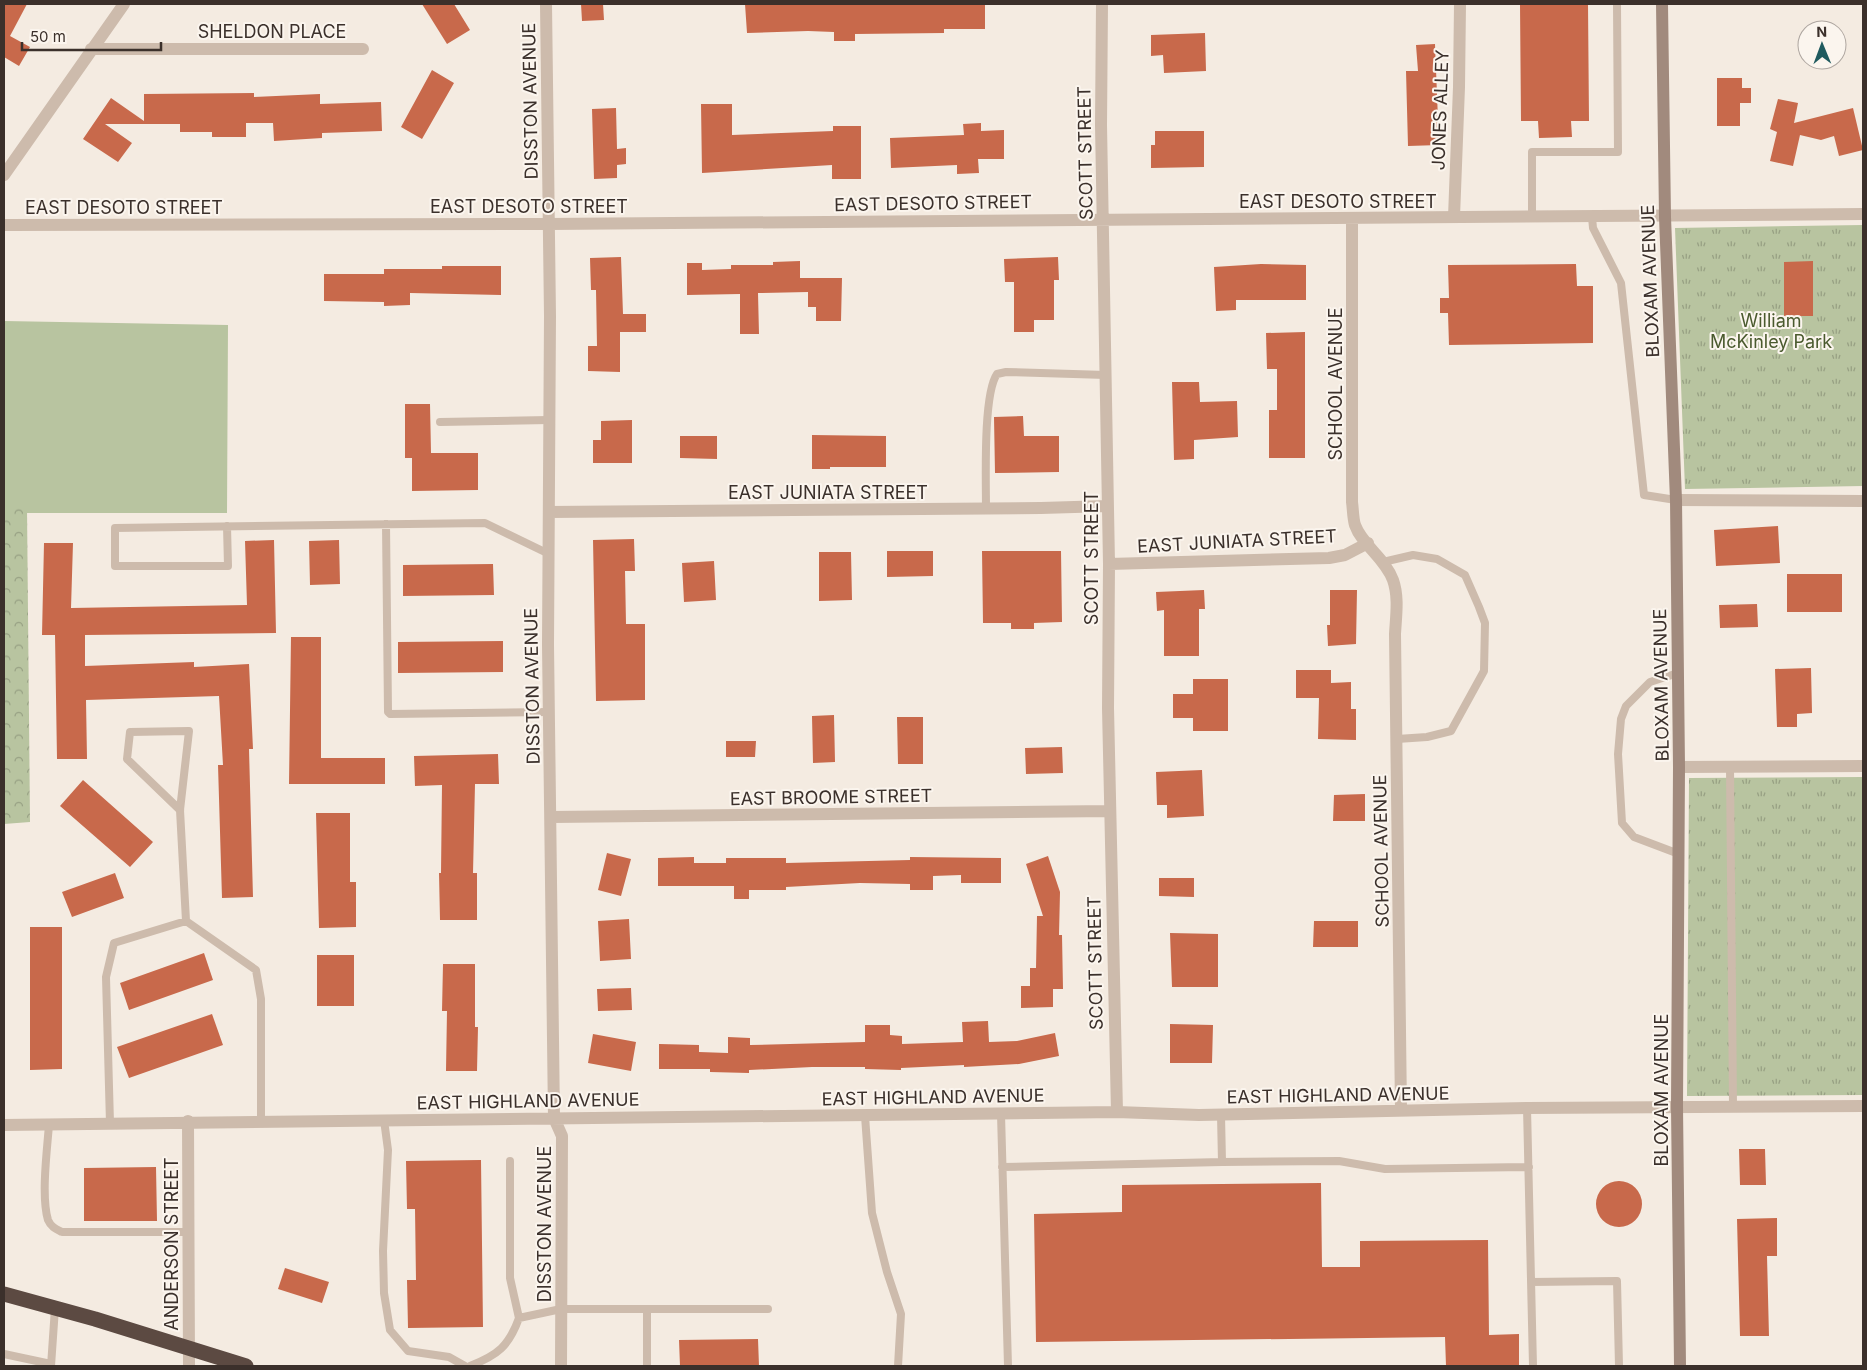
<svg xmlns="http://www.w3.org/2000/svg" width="1867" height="1370" font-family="Inter,sans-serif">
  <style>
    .grass { fill: #b8c4a0 }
    .forest { fill: url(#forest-crowns) }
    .park { fill: url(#park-tufts) }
    .building { fill: #c8694b }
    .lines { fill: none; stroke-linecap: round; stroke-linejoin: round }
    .lane { stroke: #cdbbac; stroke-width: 8 }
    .street { stroke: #cdbbac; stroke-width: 12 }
    .secondary { stroke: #a18a7d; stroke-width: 12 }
    .highway { stroke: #5c4a42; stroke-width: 15 }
    .labels { text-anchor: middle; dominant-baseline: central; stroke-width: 4; stroke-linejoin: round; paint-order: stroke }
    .street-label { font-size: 18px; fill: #3b302b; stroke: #fbf5ee }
    .park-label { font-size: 18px; fill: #4a5a2e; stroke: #fbf5ee }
  </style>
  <defs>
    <pattern id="forest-crowns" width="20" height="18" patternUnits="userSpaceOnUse" patternTransform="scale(1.25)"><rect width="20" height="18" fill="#b8c4a0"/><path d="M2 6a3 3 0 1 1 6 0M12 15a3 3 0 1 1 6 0" fill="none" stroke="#97a083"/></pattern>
    <pattern id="park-tufts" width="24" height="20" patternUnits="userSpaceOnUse" patternTransform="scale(1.25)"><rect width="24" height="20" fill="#b8c4a0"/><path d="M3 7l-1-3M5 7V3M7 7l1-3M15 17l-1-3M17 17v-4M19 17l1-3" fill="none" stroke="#97a083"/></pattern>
  </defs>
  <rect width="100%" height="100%" fill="#f4ebe1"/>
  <path class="grass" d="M4 321 228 325 227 513H27V507H4Z"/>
  <path class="forest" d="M4 507H27L30 822 4 824Z"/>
  <path class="park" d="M1863 225V486L1685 489 1675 228Z
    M1863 777V1095L1687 1096 1689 778Z"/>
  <path class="building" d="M4 4H27L10 36 30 47 19 66 4 57Z
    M422 4H454L470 30 447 44Z
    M581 4H603L604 20 582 21Z
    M745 4H985V29H944V33L855 34V41H834V32L808 31 747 33Z
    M1520 4H1588L1589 121H1571L1572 137 1539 138 1538 121H1521Z
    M1205 33 1206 71 1164 73 1163 55 1151 56V35Z
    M1435 44 1439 145 1408 146 1406 71H1418L1416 45Z
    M432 70 454 83 422 139 401 127Z
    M1717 78H1742V88H1751V103H1740V126H1717Z
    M254 93V97L320 94V104L381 102 382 131 322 133V138L274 141 273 123H246V137H212V132H180V124H105L132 143 118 162 83 139 111 98 144 121V94Z
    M1778 99 1798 103 1794 123 1853 108 1863 150 1839 156 1834 136 1821 140 1800 135 1793 166 1770 161 1777 132 1770 129Z
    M701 104H732V135L833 131V126H861V179H832V165L702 173Z
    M616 108 617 149 626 148V164L617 165V178L594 179 592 109Z
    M981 123V131L1004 130V159H978L979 173 957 174V165L891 168 890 138 964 135 963 124Z
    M1155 131H1204V167L1151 168V145H1155Z
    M621 257 623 314H646V332H620V372L588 371V346H597L596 290H591L590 258Z
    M1058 257 1059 280H1054V320H1034V332H1014V282H1005L1004 259Z
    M800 261V278H842L841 321H816V307H808V292L758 293 759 334H740V294L687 295V263H702V270L731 269V265H773V262Z
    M1813 261V316H1784V262Z
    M1261 264 1306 265V300H1236V310L1216 311 1214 267Z
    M1576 264 1577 286H1593V343L1449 345 1448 313H1440V298H1449L1448 265Z
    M442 266H501V295L410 293V305L384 306V302L324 301V274H384V269H442Z
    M1305 332V458H1269V410H1277V369H1267L1266 333Z
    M1172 382H1199L1200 402 1237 401 1238 437 1194 440V459L1174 460Z
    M405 404H430L431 453H478V490L412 491V458H405Z
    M1023 416 1024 436H1059V472L995 473 994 417Z
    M632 420V463H593V440H601V421Z
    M812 435 886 436V467H830V469H812Z
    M680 436H717V459L680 458Z
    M1778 526 1780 563 1716 566 1714 530Z
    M634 539 635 571H625L626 624H645V700L596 701 593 540Z
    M274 540 276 633 85 635V666L194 662V667L249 664 253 749H249L253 897 222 898 218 765H223L219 696 86 700 87 759H57L55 635H42L44 543H73L71 608 247 605 245 541Z
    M339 540 340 584 310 585 309 541Z
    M887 551H933V576L887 577Z
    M982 551H1061L1062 622 1034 623V629H1011V623H983Z
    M819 552H851L852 600 819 601Z
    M714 561 716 600 684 602 682 563Z
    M493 564 494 595 403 596V565Z
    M1787 574H1842V612H1787Z
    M1204 590 1205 609H1199V656H1164V610L1157 611 1156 592Z
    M1330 590H1357L1356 644 1328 646 1327 625H1330Z
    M1757 604 1758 627 1720 628 1719 605Z
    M291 637H321V758H385V784H289Z
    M503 641V672L398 673V642Z
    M1811 668 1812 713 1797 714V727H1777L1775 669Z
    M1296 670H1331V683L1351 682V709H1356V740L1318 739 1319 698H1296Z
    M1193 679H1228V731H1193V718H1173V694H1193Z
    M834 715 835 762 813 763 812 716Z
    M897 717H923V764H898Z
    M726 741H756L755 757H726Z
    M1062 747 1063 773 1026 774 1025 748Z
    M498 754 499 784H475L473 873H477V920H440L439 873H441L442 785 415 786 414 756Z
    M1202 770 1204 816 1167 818V805H1157L1156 772Z
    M83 780 153 842 130 867 60 806Z
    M1365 794V821H1333L1334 795Z
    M316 813H350V882H356V927L319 928Z
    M607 853 631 859 621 896 598 890Z
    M1048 856 1060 892 1059 935H1062L1063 989H1053V1007L1021 1008V986H1030V968H1036L1037 916H1043L1026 864Z
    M694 857V863H726V858H786V863L910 860V857L1001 858V883H961V875L933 876V890H910V884L860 883 786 887V890H749V899H734V886H658V858Z
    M115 873 124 898 72 917 62 892Z
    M1159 878H1194V897L1159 896Z
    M629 919 631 959 600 961 598 921Z
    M1314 921H1358V947H1313Z
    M30 927H62V1069L30 1070Z
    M1170 933 1218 934V987H1172Z
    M204 953 213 980 129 1010 120 983Z
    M317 955H354V1006H317Z
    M443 964H475V1027H478L477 1071H446L447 1011H442Z
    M631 988 632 1010 598 1011 597 989Z
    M212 1014 223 1045 129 1078 117 1047Z
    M988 1021 989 1042 1017 1041 1055 1033 1059 1056 1019 1064 964 1067V1065L901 1068V1070L865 1069V1067H812L749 1070V1073L710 1072V1069H659V1044L699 1045V1052L728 1053V1037L750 1038V1045L865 1042V1025H890V1035L902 1036V1044L963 1042 962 1022Z
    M1170 1024 1213 1025 1212 1063H1170Z
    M593 1034 636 1042 631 1071 588 1063Z
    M1739 1149H1765L1766 1185H1740Z
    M481 1160 483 1327 408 1328 407 1280H416L415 1209H407L406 1161Z
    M156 1167 157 1221H84V1168Z
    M1596 1204a23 23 0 1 1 46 0a23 23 0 1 1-46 0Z
    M1321 1183 1322 1267H1360V1241L1488 1240 1489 1335 1519 1334V1366H1446L1445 1337 1036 1342 1034 1214 1122 1212V1185Z
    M1777 1218V1256H1767L1769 1336H1740L1737 1219Z
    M285 1268 329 1282 322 1303 278 1289Z
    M758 1339 759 1366H680L679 1340Z"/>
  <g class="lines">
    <path class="lane" d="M1532 217V152H1618L1617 4
      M1592 217 1593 228 1621 283 1644 495 1676 500
      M440 422 549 420
      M986 509C986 480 983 394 997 374L1006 372 1106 375
      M386 524 388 712 390 714 550 712
      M227 526 228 566H115V528L485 523 549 554
      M1383 562 1413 555 1437 559 1465 575 1479 607 1485 623 1484 671 1451 731 1427 737 1397 739
      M1678 673 1650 682 1626 706 1621 719 1618 754 1622 823 1634 837 1679 854
      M1730 767 1733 1106
      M180 810 127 759 130 732 189 731 180 810 186 921
      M1527 1108 1533 1366
      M1001 1114 1008 1366
      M1221 1115 1222 1162 1339 1161 1385 1169 1529 1167
      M865 1116 872 1213 887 1272 901 1314 898 1366
      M384 1120 388 1150 383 1251 384 1293 390 1330 408 1351 449 1357 465 1366
      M110 1123 106 977 114 943 186 921 256 970 261 999V1122
      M49 1125C47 1150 41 1197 48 1220 51 1227 56 1229 62 1232H189
      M510 1161V1278L519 1318
      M1002 1167 1222 1162
      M1531 1282 1617 1281 1619 1366
      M4 1354 51 1364
      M51 1366 55 1308
      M470 1366C498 1355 509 1346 519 1318L561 1309H768
      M647 1366V1309"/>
    <path class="street" d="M546 4 550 316 548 645 554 1118 562 1136 561 1366
      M1102 4 1101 125 1109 564 1108 708 1117 1112
      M91 49H363
      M4 175 124 4
      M1454 217 1459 87 1460 4
      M1352 219V502C1353 509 1353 519 1355 525 1362 545 1385 558 1393 580 1399 597 1396 616 1395 634L1401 1110
      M4 225 549 224 1863 214
      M1676 500 1863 501
      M549 512 1041 508 1108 506
      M1109 564 1329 558 1345 555 1368 543
      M1679 767 1863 766
      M552 817 1110 811
      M188 1121 189 1366
      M4 1125 1117 1112 1199 1115 1527 1108 1863 1106"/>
    <path class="secondary" d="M1662 4 1665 217 1676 500 1679 767 1677 1107 1680 1366"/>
    <path class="highway" d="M4 1294 95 1319 246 1366"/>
  </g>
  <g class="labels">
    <g class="street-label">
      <text x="272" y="31">SHELDON PLACE</text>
      <text transform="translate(530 101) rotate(-91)">DISSTON AVENUE</text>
      <text transform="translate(1440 110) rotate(-88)">JONES ALLEY</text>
      <text transform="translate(1085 153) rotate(-91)">SCOTT STREET</text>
      <text x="1338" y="201">EAST DESOTO STREET</text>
      <text transform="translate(933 203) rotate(-1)">EAST DESOTO STREET</text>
      <text x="529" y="206">EAST DESOTO STREET</text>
      <text x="124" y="207">EAST DESOTO STREET</text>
      <text transform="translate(1650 281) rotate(-92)">BLOXAM AVENUE</text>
      <text transform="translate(1335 384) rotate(-90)">SCHOOL AVENUE</text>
      <text x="828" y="492">EAST JUNIATA STREET</text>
      <text transform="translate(1237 541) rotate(-3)">EAST JUNIATA STREET</text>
      <text transform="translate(1091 558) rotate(-90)">SCOTT STREET</text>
      <text transform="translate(1661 685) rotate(-91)">BLOXAM AVENUE</text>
      <text transform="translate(532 686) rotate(-91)">DISSTON AVENUE</text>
      <text transform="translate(831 797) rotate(-1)">EAST BROOME STREET</text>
      <text transform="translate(1381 851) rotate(-91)">SCHOOL AVENUE</text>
      <text transform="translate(1095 963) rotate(-91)">SCOTT STREET</text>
      <text transform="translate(1661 1090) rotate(-90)">BLOXAM AVENUE</text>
      <text transform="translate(1338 1095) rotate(-1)">EAST HIGHLAND AVENUE</text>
      <text transform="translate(933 1097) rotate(-1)">EAST HIGHLAND AVENUE</text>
      <text transform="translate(528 1101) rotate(-1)">EAST HIGHLAND AVENUE</text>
      <text transform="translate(544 1224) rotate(-90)">DISSTON AVENUE</text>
      <text transform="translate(171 1244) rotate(-90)">ANDERSON STREET</text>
    </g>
    <g class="park-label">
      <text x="1771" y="320">William<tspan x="1771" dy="21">McKinley Park</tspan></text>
    </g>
  </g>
  <rect width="1867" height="1370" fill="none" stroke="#3b302b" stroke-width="10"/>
  <g transform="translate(1822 45) rotate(359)"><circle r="24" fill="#fbf5ee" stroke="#aea6a0"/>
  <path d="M0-4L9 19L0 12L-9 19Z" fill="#1f5a5e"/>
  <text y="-8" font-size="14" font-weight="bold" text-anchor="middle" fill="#3b302b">N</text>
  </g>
  <path d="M22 42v8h139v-8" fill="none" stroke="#3b302b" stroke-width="2.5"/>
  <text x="30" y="42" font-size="15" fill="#3b302b" stroke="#fbf5ee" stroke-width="4" paint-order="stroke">50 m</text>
</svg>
